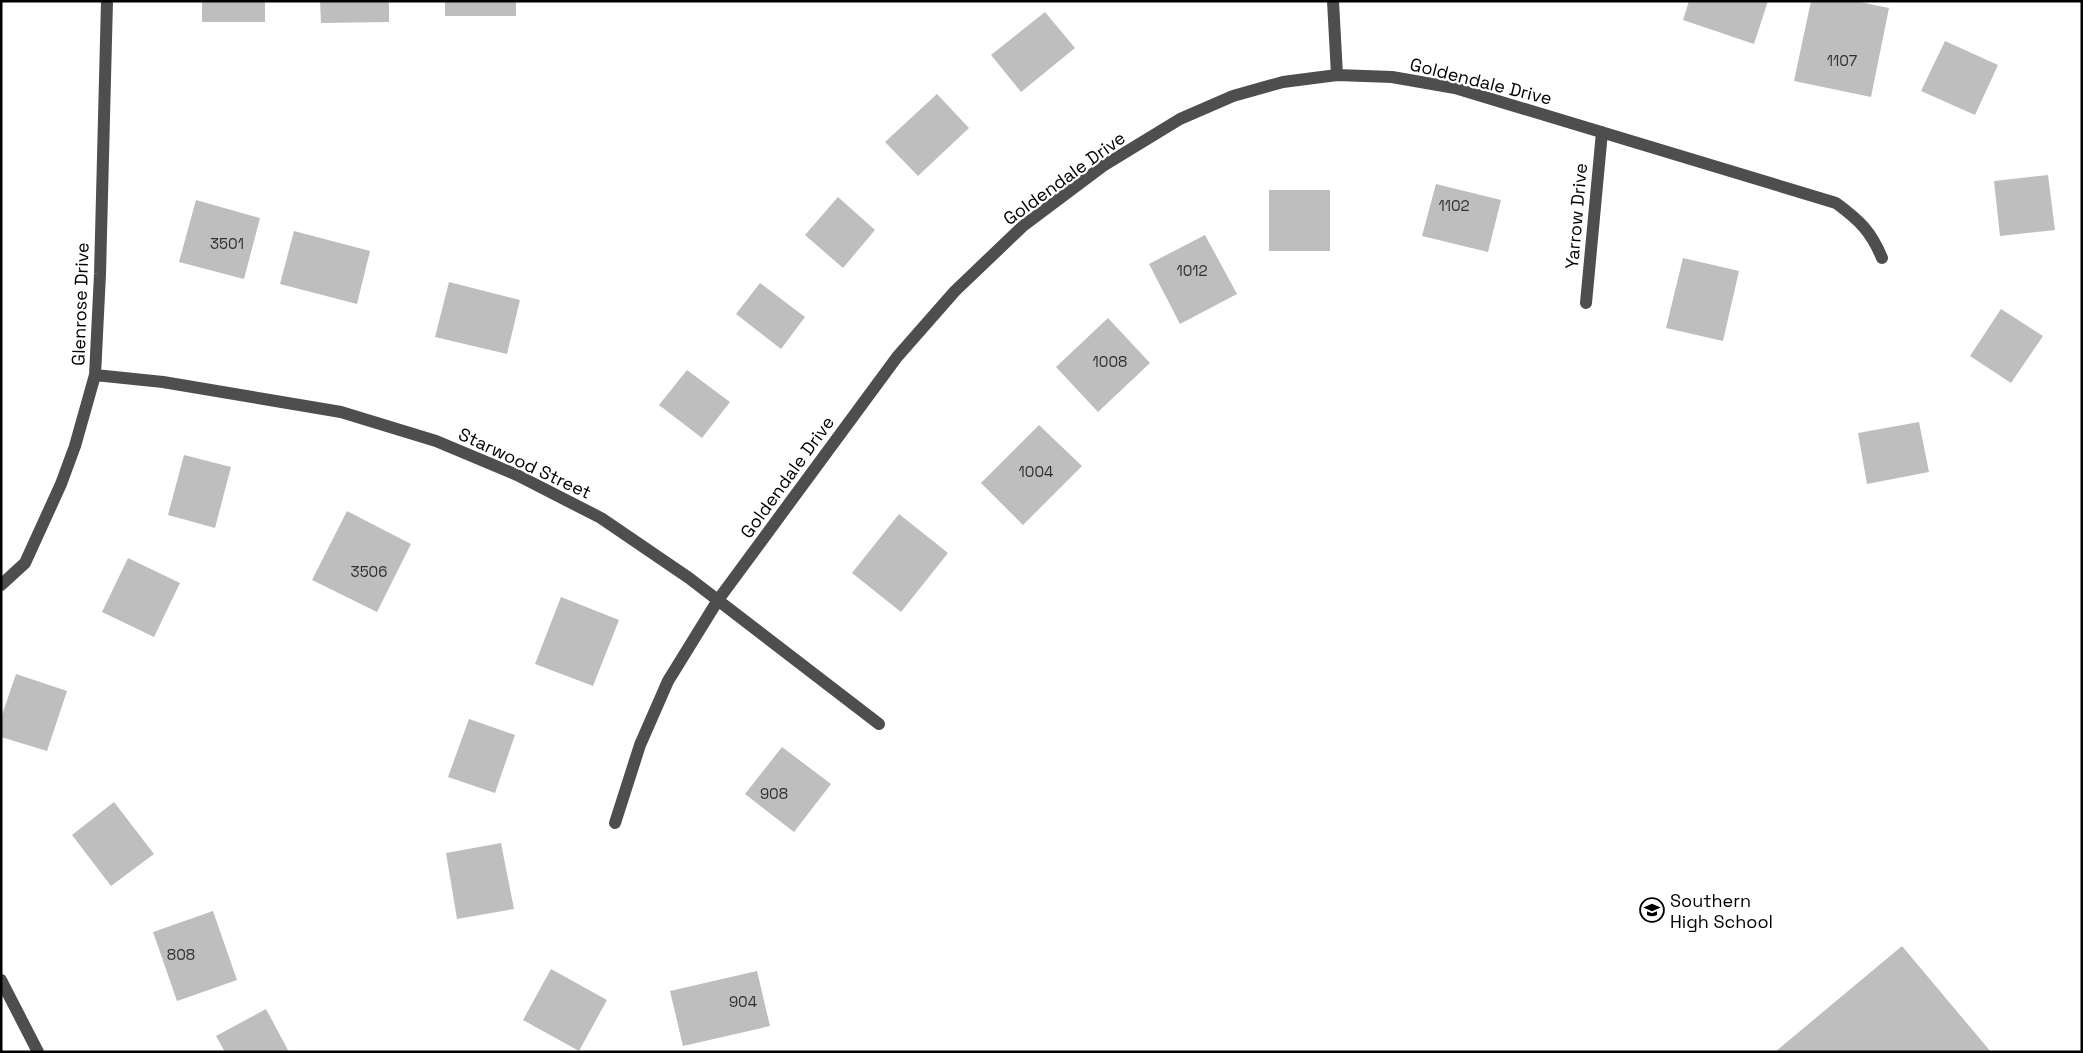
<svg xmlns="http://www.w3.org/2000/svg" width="2083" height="1053" font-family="'Space Grotesk',sans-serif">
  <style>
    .building { fill: #bebebe }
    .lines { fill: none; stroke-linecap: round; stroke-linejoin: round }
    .minor { stroke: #4e4e4e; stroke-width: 12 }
    .labels { text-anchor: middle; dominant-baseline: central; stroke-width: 4.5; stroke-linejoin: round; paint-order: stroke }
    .number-label { font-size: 15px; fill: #303030 }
    .street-label { font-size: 18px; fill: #000; stroke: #fff }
    .poi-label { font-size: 18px; fill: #000; stroke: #fff; text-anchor: start }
  </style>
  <rect width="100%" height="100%" fill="#fff"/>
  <path class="building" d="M202 1H265V22H202Z
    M320 1H389V22L321 23Z
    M445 1H516V16H445Z
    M1689 1H1768L1754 44 1683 20Z
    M1811 1H1855L1889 8 1871 97 1794 81Z
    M1045 12 1075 48 1021 92 991 55Z
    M1945 41 1998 65 1975 115 1921 91Z
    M937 94 969 128 918 176 885 142Z
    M2048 175 2055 230 2000 236 1994 181Z
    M1436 184 1501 200 1488 252 1422 236Z
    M1269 190H1330V251H1269Z
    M838 197 875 230 843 268 805 235Z
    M196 200 260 218 244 279 179 262Z
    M294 231 370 251 357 304 280 284Z
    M1205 235 1237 294 1180 324 1149 264Z
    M1683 258 1739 271 1723 341 1666 328Z
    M449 282 520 300 507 354 435 337Z
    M760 283 805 317 781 349 736 314Z
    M2001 309 2043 336 2011 383 1970 356Z
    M1108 318 1150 363 1098 412 1056 367Z
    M687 370 730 402 702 438 659 405Z
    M1919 422 1929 472 1867 484 1858 433Z
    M1039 425 1082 466 1023 525 981 483Z
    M184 455 231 467 215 528 168 515Z
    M347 511 411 544 377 612 312 580Z
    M899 514 948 553 901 612 852 573Z
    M128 558 180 583 154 637 102 612Z
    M561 597 619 620 593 686 535 664Z
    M16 674 67 691 47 751 1 737V718Z
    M469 719 515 735 495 793 448 777Z
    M782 747 831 784 794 832 745 794Z
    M114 802 154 854 111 886 72 835Z
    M501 843 514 909 457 919 446 853Z
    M213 911 237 980 177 1001 153 932Z
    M1902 946 1991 1052H1775Z
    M551 969 607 1000 579 1051 523 1020Z
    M757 971 770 1026 683 1046 670 991Z
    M266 1009 289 1052H225L216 1036Z"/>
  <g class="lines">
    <path class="minor" d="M1333 1 1337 75
      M1586 303 1602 132
      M95 375 163 382 341 412 436 441 517 475 601 518 689 578 879 724
      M1 585 25 563 61 484 75 446 95 375 100 274 107 1
      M615 823 640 745 668 681 718 600 897 357 955 291 1023 226 1103 166 1180 119 1233 96 1283 82 1337 75 1392 77 1455 88 1836 203C1859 220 1871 231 1882 258
      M1 980 38 1052"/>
  </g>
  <defs>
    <g id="school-ring" transform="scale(1.25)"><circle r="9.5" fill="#fff" stroke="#000" stroke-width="1.5"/><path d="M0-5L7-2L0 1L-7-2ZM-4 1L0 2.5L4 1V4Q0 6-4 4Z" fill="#000"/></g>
  </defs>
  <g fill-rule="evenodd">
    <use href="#school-ring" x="1652" y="910"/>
  </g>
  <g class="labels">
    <g class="number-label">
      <text x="1842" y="60">1107</text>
      <text x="1454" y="205">1102</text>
      <text x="227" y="243">3501</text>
      <text x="1192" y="270">1012</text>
      <text x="1110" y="361">1008</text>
      <text x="1036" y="471">1004</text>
      <text x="369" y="571">3506</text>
      <text x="774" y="793">908</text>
      <text x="181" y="954">808</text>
      <text x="743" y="1001">904</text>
    </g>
    <g class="street-label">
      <text transform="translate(1481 81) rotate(14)">Goldendale Drive</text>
      <text transform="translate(1064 178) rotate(-36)">Goldendale Drive</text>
      <text transform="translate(1576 216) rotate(-85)">Yarrow Drive</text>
      <text transform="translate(80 304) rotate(-88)">Glenrose Drive</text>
      <text transform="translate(525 463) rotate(25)">Starwood Street</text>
      <text transform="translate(787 477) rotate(-54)">Goldendale Drive</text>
    </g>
    <g class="poi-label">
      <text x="1670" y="900">Southern<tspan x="1670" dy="21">High School</tspan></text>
    </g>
  </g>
  <rect width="2083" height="1053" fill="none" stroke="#000000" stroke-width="5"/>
</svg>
